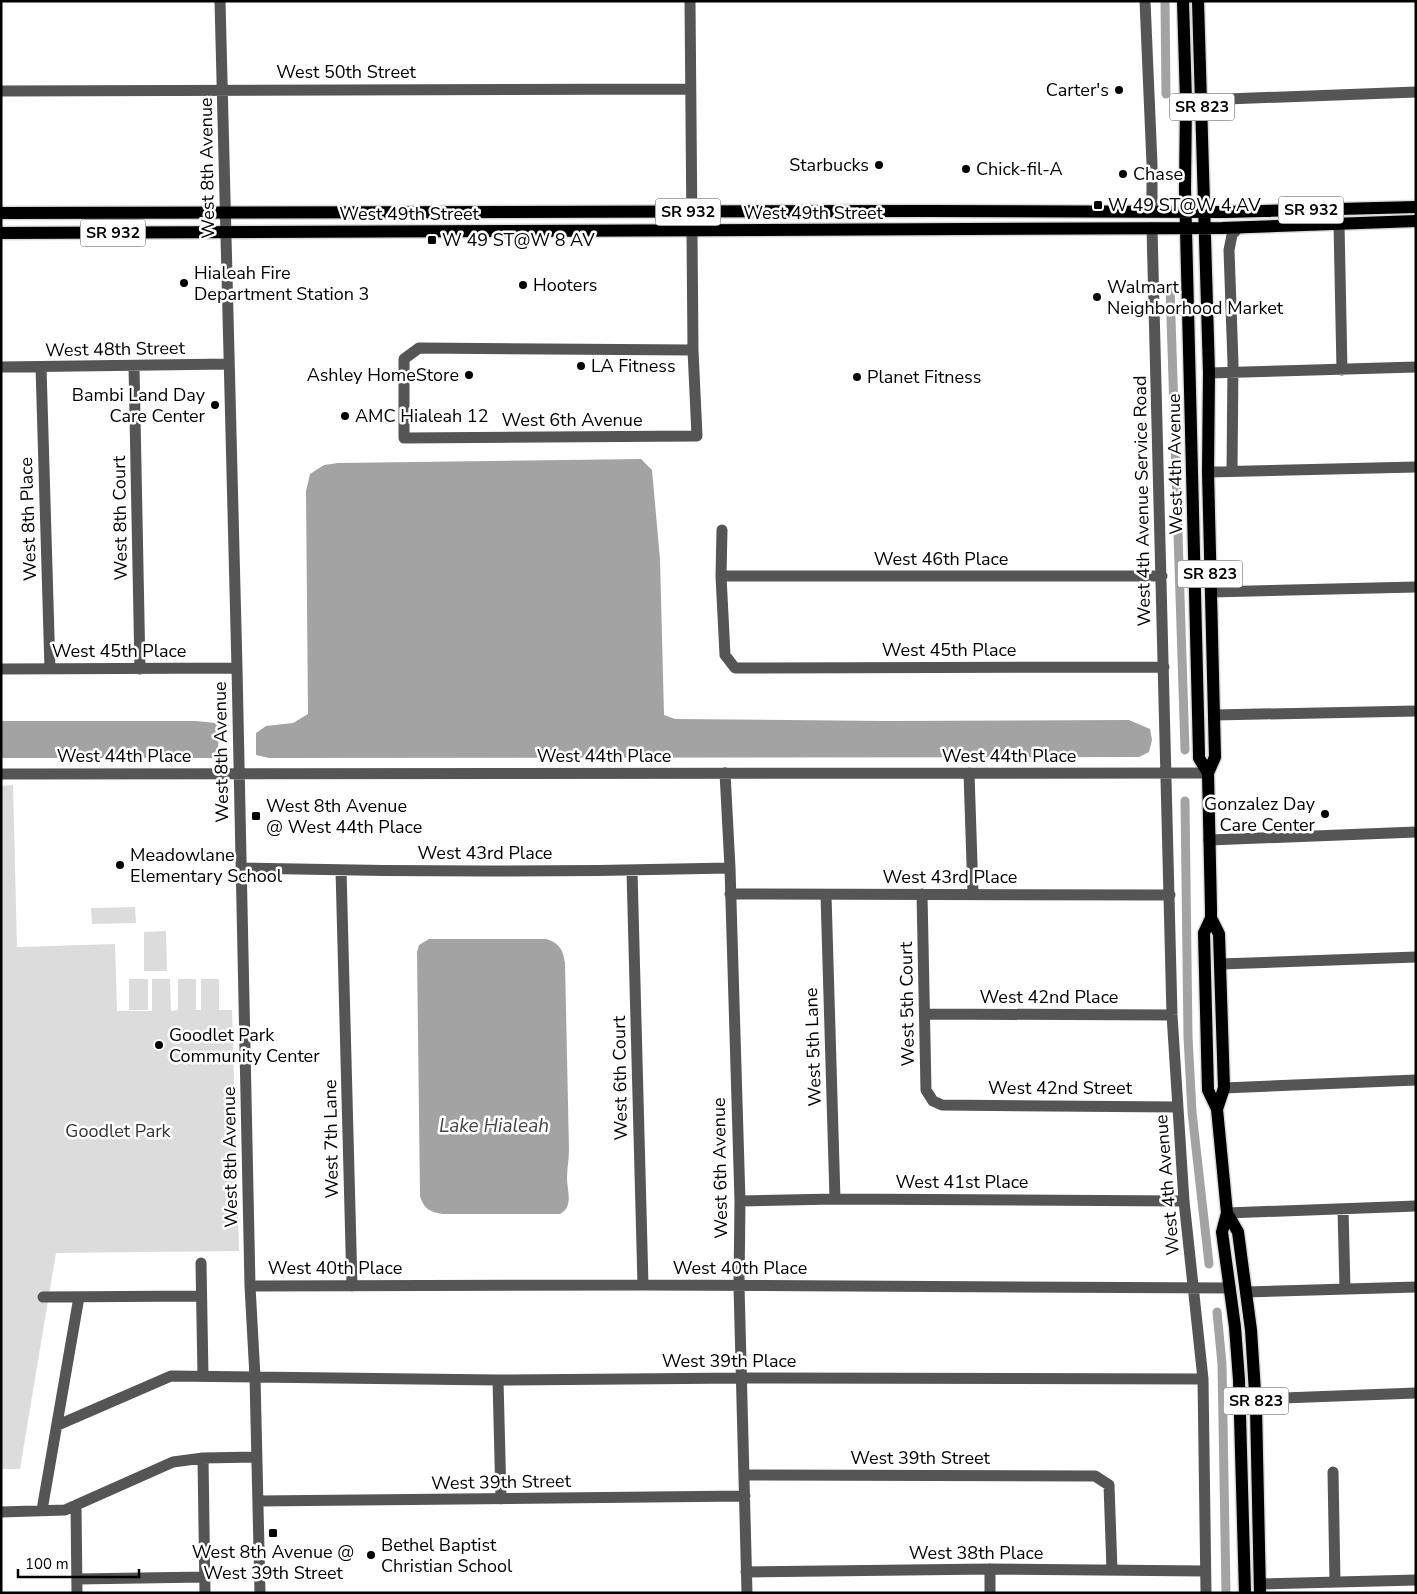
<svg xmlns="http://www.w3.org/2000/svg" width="1417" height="1594" font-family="'Nunito Sans',sans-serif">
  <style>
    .green { fill: #dcdcdc }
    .water { fill: #a3a3a3 }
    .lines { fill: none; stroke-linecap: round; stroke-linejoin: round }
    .canal { stroke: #a3a3a3; stroke-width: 9 }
    .major-casing { stroke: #dbdbdb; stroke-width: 15 }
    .minor { stroke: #555; stroke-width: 11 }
    .major { stroke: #000; stroke-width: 12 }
    .poi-dot { fill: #000; stroke: #fff; stroke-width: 2 }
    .labels { text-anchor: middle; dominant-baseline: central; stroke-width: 5; stroke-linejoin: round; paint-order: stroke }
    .shield { fill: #fff; stroke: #4c4c4c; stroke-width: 1 }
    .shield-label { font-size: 16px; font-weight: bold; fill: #000 }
    .street-label { font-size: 18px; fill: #000; stroke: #fff }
    .poi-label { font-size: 18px; fill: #000; stroke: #fff; text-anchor: start }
    .park-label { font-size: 18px; fill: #333; stroke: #fff }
    .water-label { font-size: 19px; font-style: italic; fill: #444; stroke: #fff }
  </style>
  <rect width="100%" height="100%" fill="#fff"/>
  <path class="green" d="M13 785 17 947 115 944 117 1011H152V979H170L171 1011 178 1010V979H196V1010H201V979H219V1010H232L239 1251 56 1253 20 1469H1V786Z
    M135 907 136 923 92 924 91 908Z
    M166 931 167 971H144V932Z
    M129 979H148V1010H129Z"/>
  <path class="water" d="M641 459 652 470 660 559 664 715 675 719 885 721 1129 720 1150 729 1152 740 1149 752 1139 757 269 758 256 755V733L266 726 293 723 308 714 306 491 310 474 324 465 338 463Z
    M1 721H196L215 723 219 728 218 751 212 758H1Z
    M429 939H546C559 943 563 949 565 963L569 1150C569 1159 567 1168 567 1178 567 1191 574 1206 560 1214H443C430 1212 424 1209 420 1196L417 952 419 945Z"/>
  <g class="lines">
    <path class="canal" d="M1165 1 1166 94
      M1170 287 1185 750
      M1185 801 1188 1037 1192 1112 1209 1264
      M1217 1312 1222 1364 1226 1593"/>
    <g class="major-casing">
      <path id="major" d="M1183 1 1186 101 1185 189 1199 754V758L1208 773
        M1198 1 1209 373 1208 472 1215 757 1208 773 1211 909V918L1219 934 1224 1088 1217 1109
        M1 213 928 211 1225 212 1416 207
        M1 233 1222 228 1416 221
        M1211 918 1204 933 1208 1090 1217 1109 1227 1213 1222 1232 1235 1327 1239 1380 1245 1593
        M1227 1213 1238 1232 1251 1330 1256 1408 1260 1593"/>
    </g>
    <path class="minor" d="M220 1 237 668 250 1286 255 1377 260 1593
      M690 1 693 350 419 348 404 359V438L697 436 693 350
      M1145 1 1152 164V211
      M1 91 690 89
      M1201 100 1416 92
      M1339 224 1342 370
      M1152 228 1172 1015 1184 1201 1203 1379 1206 1593
      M134 366 140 669
      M1 367 229 364
      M41 367 50 669
      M1209 373 1416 367
      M1232 471 1233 363 1229 250 1232 235 1238 228
      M1208 472 1416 467
      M722 530 721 576 725 655 735 668 1164 667
      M721 576H1162
      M1211 592 1416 587
      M1 669 237 668
      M1214 715 1416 711
      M725 773 730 868 740 1201 739 1286 747 1593
      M969 773 973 894
      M1 774 1208 773
      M1209 840 1416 832
      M241 868C404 872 567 872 730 868
      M341 870 352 1286
      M632 871 643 1285
      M730 894 1170 895
      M922 894 926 1090 933 1101 942 1105 1178 1107
      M826 895 835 1199
      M1220 964 1416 957
      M925 1014 1172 1015
      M1224 1088 1416 1080
      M740 1201 835 1199 1184 1201
      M1343 1209 1345 1289
      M1227 1213 1416 1206
      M201 1263 203 1376
      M250 1286 643 1285 1230 1288
      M1246 1292 1416 1287
      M43 1297 201 1296
      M498 1380 501 1499
      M1256 1399 1416 1393
      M58 1425 171 1376 498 1380 742 1378 1203 1379
      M203 1458 205 1593
      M1333 1472 1335 1582
      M744 1475 1095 1476 1109 1485 1112 1570
      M258 1501 745 1496
      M76 1505 77 1593
      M42 1510 79 1297
      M1 1512 65 1510 173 1462 203 1458 257 1457
      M990 1569V1593
      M746 1572 990 1569 1205 1571
      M77 1579 205 1577
      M1260 1584 1416 1580"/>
    <use href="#major" class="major"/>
  </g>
  <g class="poi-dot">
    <circle cx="1119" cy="90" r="5"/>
    <circle cx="879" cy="165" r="5"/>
    <circle cx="966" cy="169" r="5"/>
    <circle cx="1123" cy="174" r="5"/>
    <rect x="1093" y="200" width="10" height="10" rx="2.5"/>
    <rect x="427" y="235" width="10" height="10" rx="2.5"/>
    <circle cx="184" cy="283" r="5"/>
    <circle cx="523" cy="285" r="5"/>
    <circle cx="1097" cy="297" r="5"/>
    <circle cx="581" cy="366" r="5"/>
    <circle cx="469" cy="375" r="5"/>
    <circle cx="857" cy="377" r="5"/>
    <circle cx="215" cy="405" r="5"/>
    <circle cx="345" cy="416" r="5"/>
    <circle cx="1325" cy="814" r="5"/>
    <rect x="251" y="811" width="10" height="10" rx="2.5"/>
    <circle cx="120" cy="865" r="5"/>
    <circle cx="159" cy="1045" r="5"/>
    <rect x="268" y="1528" width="10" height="10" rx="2.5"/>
    <circle cx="371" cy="1555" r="5"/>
  </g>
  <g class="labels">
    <g class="shield">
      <rect x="1169.5" y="93.5" width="65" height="27" rx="4"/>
      <rect x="1278.5" y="196.5" width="65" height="27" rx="4"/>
      <rect x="655.5" y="198.5" width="65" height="27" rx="4"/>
      <rect x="80.5" y="219.5" width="65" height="27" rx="4"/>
      <rect x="1177.5" y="560.5" width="65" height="27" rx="4"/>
      <rect x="1223.5" y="1387.5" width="65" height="27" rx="4"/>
    </g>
    <g class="shield-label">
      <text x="1202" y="107">SR 823</text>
      <text x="1311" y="210">SR 932</text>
      <text x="688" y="212">SR 932</text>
      <text x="113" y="233">SR 932</text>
      <text x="1210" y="574">SR 823</text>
      <text x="1256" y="1401">SR 823</text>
    </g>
    <g class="street-label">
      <text x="346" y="72">West 50th Street</text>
      <text transform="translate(207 168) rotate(-91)">West 8th Avenue</text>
      <text x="813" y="213">West 49th Street</text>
      <text x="409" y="214">West 49th Street</text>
      <text transform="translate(115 349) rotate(-1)">West 48th Street</text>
      <text x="572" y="420">West 6th Avenue</text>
      <text transform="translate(1175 464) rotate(-91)">West 4th Avenue</text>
      <text transform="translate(1142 501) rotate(-91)">West 4th Avenue Service Road</text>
      <text transform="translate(120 518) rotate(-91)">West 8th Court</text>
      <text transform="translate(28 519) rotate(-92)">West 8th Place</text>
      <text x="941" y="559">West 46th Place</text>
      <text x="949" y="650">West 45th Place</text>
      <text x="119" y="651">West 45th Place</text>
      <text transform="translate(221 752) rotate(-91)">West 8th Avenue</text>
      <text x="124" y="756">West 44th Place</text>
      <text x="604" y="756">West 44th Place</text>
      <text x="1009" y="756">West 44th Place</text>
      <text x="485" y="853">West 43rd Place</text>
      <text x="950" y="877">West 43rd Place</text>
      <text x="1049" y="997">West 42nd Place</text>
      <text transform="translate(907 1004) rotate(-91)">West 5th Court</text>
      <text transform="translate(813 1047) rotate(-92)">West 5th Lane</text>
      <text transform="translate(620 1078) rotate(-91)">West 6th Court</text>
      <text x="1060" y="1088">West 42nd Street</text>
      <text transform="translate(331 1139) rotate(-91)">West 7th Lane</text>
      <text transform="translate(230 1157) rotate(-91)">West 8th Avenue</text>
      <text transform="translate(720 1168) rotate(-91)">West 6th Avenue</text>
      <text x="962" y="1182">West 41st Place</text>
      <text transform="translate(1167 1185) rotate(-95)">West 4th Avenue</text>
      <text x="335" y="1268">West 40th Place</text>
      <text x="740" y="1268">West 40th Place</text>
      <text x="729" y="1361">West 39th Place</text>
      <text x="920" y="1458">West 39th Street</text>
      <text transform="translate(501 1482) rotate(-1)">West 39th Street</text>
      <text x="976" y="1553">West 38th Place</text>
    </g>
    <g class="poi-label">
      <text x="1109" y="90" text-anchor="end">Carter's</text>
      <text x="869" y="165" text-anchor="end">Starbucks</text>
      <text x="976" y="169">Chick-fil-A</text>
      <text x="1133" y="174">Chase</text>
      <text x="1108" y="205">W 49 ST@W 4 AV</text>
      <text x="442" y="240">W 49 ST@W 8 AV</text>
      <text x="194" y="273">Hialeah Fire<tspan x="194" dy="21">Department Station 3</tspan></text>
      <text x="533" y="285">Hooters</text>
      <text x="1107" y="287">Walmart<tspan x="1107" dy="21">Neighborhood Market</tspan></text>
      <text x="591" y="366">LA Fitness</text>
      <text x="459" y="375" text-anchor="end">Ashley HomeStore</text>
      <text x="867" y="377">Planet Fitness</text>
      <text x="205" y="395" text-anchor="end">Bambi Land Day<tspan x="205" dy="21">Care Center</tspan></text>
      <text x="355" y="416">AMC Hialeah 12</text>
      <text x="1315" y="804" text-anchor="end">Gonzalez Day<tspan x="1315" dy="21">Care Center</tspan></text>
      <text x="266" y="806">West 8th Avenue<tspan x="266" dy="21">@ West 44th Place</tspan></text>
      <text x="130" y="855">Meadowlane<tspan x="130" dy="21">Elementary School</tspan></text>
      <text x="169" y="1035">Goodlet Park<tspan x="169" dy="21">Community Center</tspan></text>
      <text x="381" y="1545">Bethel Baptist<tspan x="381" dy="21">Christian School</tspan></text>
      <text x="273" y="1552" text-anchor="middle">West 8th Avenue @<tspan x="273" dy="21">West 39th Street</tspan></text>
    </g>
    <g class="park-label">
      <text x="118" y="1131">Goodlet Park</text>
    </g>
    <g class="water-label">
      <text x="494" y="1126">Lake Hialeah</text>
    </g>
  </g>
  <rect width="1417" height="1594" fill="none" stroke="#000000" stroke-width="5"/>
  <path d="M18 1569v8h121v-8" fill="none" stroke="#000000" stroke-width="2.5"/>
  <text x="25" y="1569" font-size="15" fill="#000000" stroke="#ffffff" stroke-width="4" paint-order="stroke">100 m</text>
</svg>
